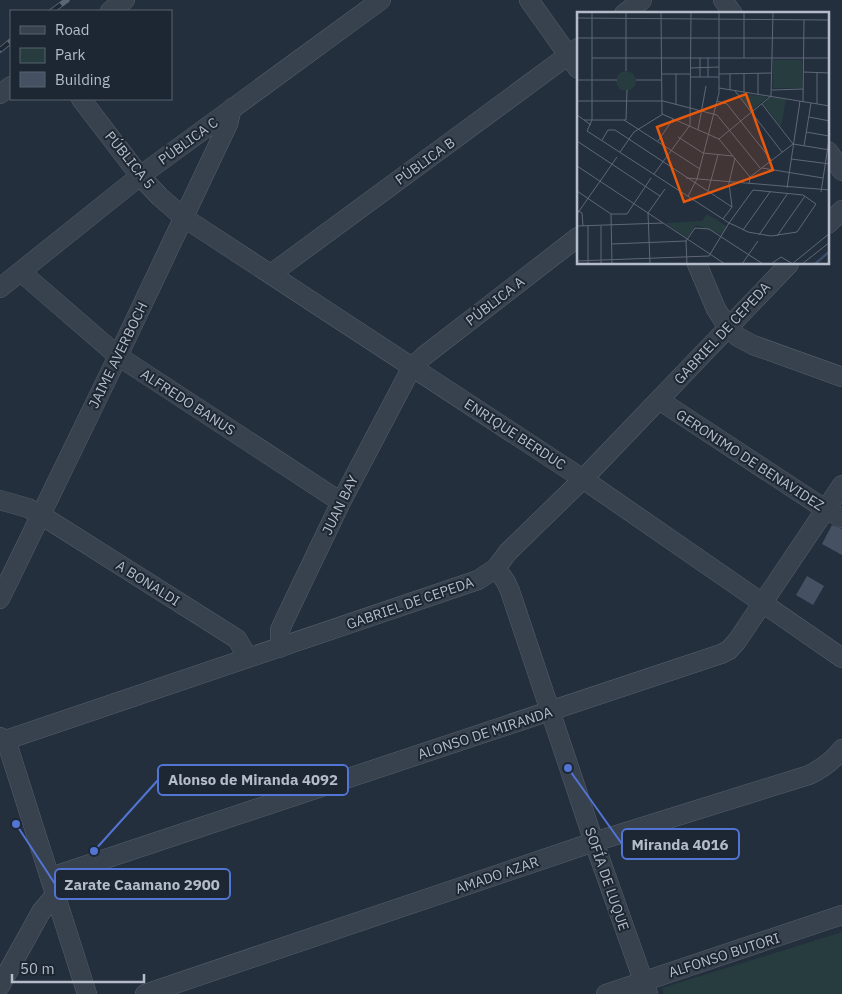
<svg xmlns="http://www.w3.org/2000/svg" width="842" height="994" font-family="'IBM Plex Sans',sans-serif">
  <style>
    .green { fill: #263c3f }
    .building { fill: #455162 }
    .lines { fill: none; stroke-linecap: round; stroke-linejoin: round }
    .minor-casing { stroke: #565f6c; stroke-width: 20 }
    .minor { stroke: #38414e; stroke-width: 19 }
    .rail-casing { stroke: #5a6575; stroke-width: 5.5 }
    .rail { stroke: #1d2633; stroke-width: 4; stroke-dasharray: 11; stroke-linecap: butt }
    .labels { text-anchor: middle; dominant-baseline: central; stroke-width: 4; stroke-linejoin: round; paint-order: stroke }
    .street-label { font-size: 14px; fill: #b4bcc9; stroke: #1d2633 }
    .inset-river { fill: none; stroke: #394c67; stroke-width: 2.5 }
    .inset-road { fill: none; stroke: #5e6776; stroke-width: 1 }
    .view { fill: #e8590c; fill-opacity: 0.15; stroke: #e8590c; stroke-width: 2.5 }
    .inset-edge { fill: none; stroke: #b4bcc9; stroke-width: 2.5 }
    .leader { fill: none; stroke: #5274d3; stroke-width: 2 }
    .callout-dot { fill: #5274d3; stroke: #1d2633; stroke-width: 2 }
    .callout { fill: #1d2633; stroke: #5274d3; stroke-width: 2 }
    .callout-label { font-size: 15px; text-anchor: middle; font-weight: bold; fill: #b4bcc9 }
  </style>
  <rect width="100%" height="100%" fill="#242f3e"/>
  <path class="green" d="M842 932V994H664L662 988Z"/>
  <path class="building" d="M832 525 842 529V555L822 544Z
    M807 576 824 586 813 605 796 595Z"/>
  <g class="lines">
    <g class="minor-casing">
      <path id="minor" d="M529 0 578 69
        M723 0 733 14
        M110 11 125 0
        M624 14 642 0
        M0 94 11 86
        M81 99 140 176 160 197 183 217 583 479 842 658
        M828 151 842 171
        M828 224 842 210
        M697 264 716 309 727 326 738 337 753 345 842 377
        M21 272 118 356 341 502
        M271 274 578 48
        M0 288 140 176 381 0
        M659 400 825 509 842 518
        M0 500 28 508 41 515 237 639 248 658
        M496 568 506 582 510 591 594 842 648 994
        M0 599 118 356 228 124 232 108
        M280 648V630L284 621 341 502 412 367 424 356 578 237
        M0 737 6 740 87 994
        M6 740 478 580 496 568 508 552 583 479 789 264
        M51 877 721 654 729 650 737 641 842 485
        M0 986 41 912 56 894
        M145 994 594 842 809 775C823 768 833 761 842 749
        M606 994 842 915"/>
    </g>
    <use href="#minor" class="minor"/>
    <g class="rail-casing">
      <path id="rail" d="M52 11 67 0
        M0 50 11 41"/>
    </g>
    <use href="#rail" class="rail"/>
  </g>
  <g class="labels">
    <g class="street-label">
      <text transform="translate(188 141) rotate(-36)">PÚBLICA C</text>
      <text transform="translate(130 160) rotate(51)">PÚBLICA 5</text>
      <text transform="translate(425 161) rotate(-36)">PÚBLICA B</text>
      <text transform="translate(495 301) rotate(-38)">PÚBLICA A</text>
      <text transform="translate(722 333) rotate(-47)">GABRIEL DE CEPEDA</text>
      <text transform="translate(118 355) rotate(-64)">JAIME AVERBOCH</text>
      <text transform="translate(188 402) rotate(33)">ALFREDO BANUS</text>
      <text transform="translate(515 434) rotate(33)">ENRIQUE BERDUC</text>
      <text transform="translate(750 460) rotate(33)">GERONIMO DE BENAVIDEZ</text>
      <text transform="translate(340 505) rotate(-64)">JUAN BAY</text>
      <text transform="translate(148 583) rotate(32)">A BONALDI</text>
      <text transform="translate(410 603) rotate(-19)">GABRIEL DE CEPEDA</text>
      <text transform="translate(485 733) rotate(-18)">ALONSO DE MIRANDA</text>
      <text transform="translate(497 875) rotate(-19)">AMADO AZAR</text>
      <text transform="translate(607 879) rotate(71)">SOFÍA DE LUQUE</text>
      <text transform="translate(724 955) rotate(-18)">ALFONSO BUTORI</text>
    </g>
  </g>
  <g transform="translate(577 12)">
    <rect width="252" height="252" fill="#242f3e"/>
    <path d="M196 48H225V76H196ZM39 69a10 10 0 1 1 20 0a10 10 0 1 1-20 0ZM160 81 190 85 174 99ZM194 85 209 87 204 115 186 92ZM130 202 151 215 145 223 119 213 110 226 88 211 125 209Z" fill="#263c3f"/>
    <path class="inset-river" d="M238 252 253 239"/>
    <path class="inset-road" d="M84 1 85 102 142 127 173 165M0 6 253 8M0 26H253M15 46H253M123 46V65M131 46V65M167 46V1M113 56 142 55M49 59V1M226 60 253 61M181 61V83M252 61V94M84 62H113M99 62V93M142 62 195 61M167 62V81M113 65H142M0 68H40M59 68H84M142 76 253 94M153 78V62M195 78 226 77M158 79 205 140M0 89H86L140 103 184 157M140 89 150 92 195 149M226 90 227 8M185 92 216 132 253 138M240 92V61M0 103 14 113M232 105 253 109M7 108H49L50 78M47 108 123 157M121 118 129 74M10 119 15 108V1M229 120 252 124M101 125 126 141 156 144M142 127 194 84 196 1M25 128 31 118H38L155 195M0 129 83 184M81 129 96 107M227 134 234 91M43 140 57 120 86 102M214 147 253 152M0 154 148 252M185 156 246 166M77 162 113 113 114 1M109 166 253 178M172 172 173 165 216 132M210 176 223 89M0 179 34 202M131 179 141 143M244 180 253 121M111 184 120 167 142 81V1M0 198 5 201 6 214M0 202 40 145M34 202H50L74 166M34 202 35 252M146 207 155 195 152 171 158 146M0 214 86 211M11 214V252M24 214V252M166 218 193 180M182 223 211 181M200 224 228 184M109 229 118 216 132 217 186 252M109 229 110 252M34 232 109 229M0 249 132 244 152 211 176 178 226 183 239 192 220 220 194 224 171 220 159 214 152 211 146 207 10 119M73 252 71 201 88 177M165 252 181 229M194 252 204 245 216 252M215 252 253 221M225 252 253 230"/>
    <path class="view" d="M169 82 196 158 107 190 80 115Z"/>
    <rect width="252" height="252" class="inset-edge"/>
  </g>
  <path class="leader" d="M94 851L158 780M568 768L622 844M16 824L55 884"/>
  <g class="callout-dot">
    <circle cx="94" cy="851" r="5"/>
    <circle cx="568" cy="768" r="5"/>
    <circle cx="16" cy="824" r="5"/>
  </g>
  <g class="callout">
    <rect x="158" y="765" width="190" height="30" rx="5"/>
    <rect x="622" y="829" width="117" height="30" rx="5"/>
    <rect x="55" y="869" width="175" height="30" rx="5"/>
  </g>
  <g class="callout-label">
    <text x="253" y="785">Alonso de Miranda 4092</text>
    <text x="680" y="850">Miranda 4016</text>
    <text x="142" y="890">Zarate Caamano 2900</text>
  </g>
  <rect x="10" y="10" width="162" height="90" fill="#1d2633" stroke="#59626f"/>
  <rect x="20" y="26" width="25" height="8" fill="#38414e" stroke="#59626f"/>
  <text x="55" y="35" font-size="15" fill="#b4bcc9">Road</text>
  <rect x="20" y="48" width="25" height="15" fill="#263c3f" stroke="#59626f"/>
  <text x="55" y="60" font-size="15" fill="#b4bcc9">Park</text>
  <rect x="20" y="72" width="25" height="15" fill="#455162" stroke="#59626f"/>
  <text x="55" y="85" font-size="15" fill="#b4bcc9">Building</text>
  <path d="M12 974v8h132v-8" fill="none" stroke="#b4bcc9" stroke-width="2.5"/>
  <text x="20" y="974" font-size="15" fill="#b4bcc9" stroke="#1d2633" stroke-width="4" paint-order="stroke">50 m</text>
</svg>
